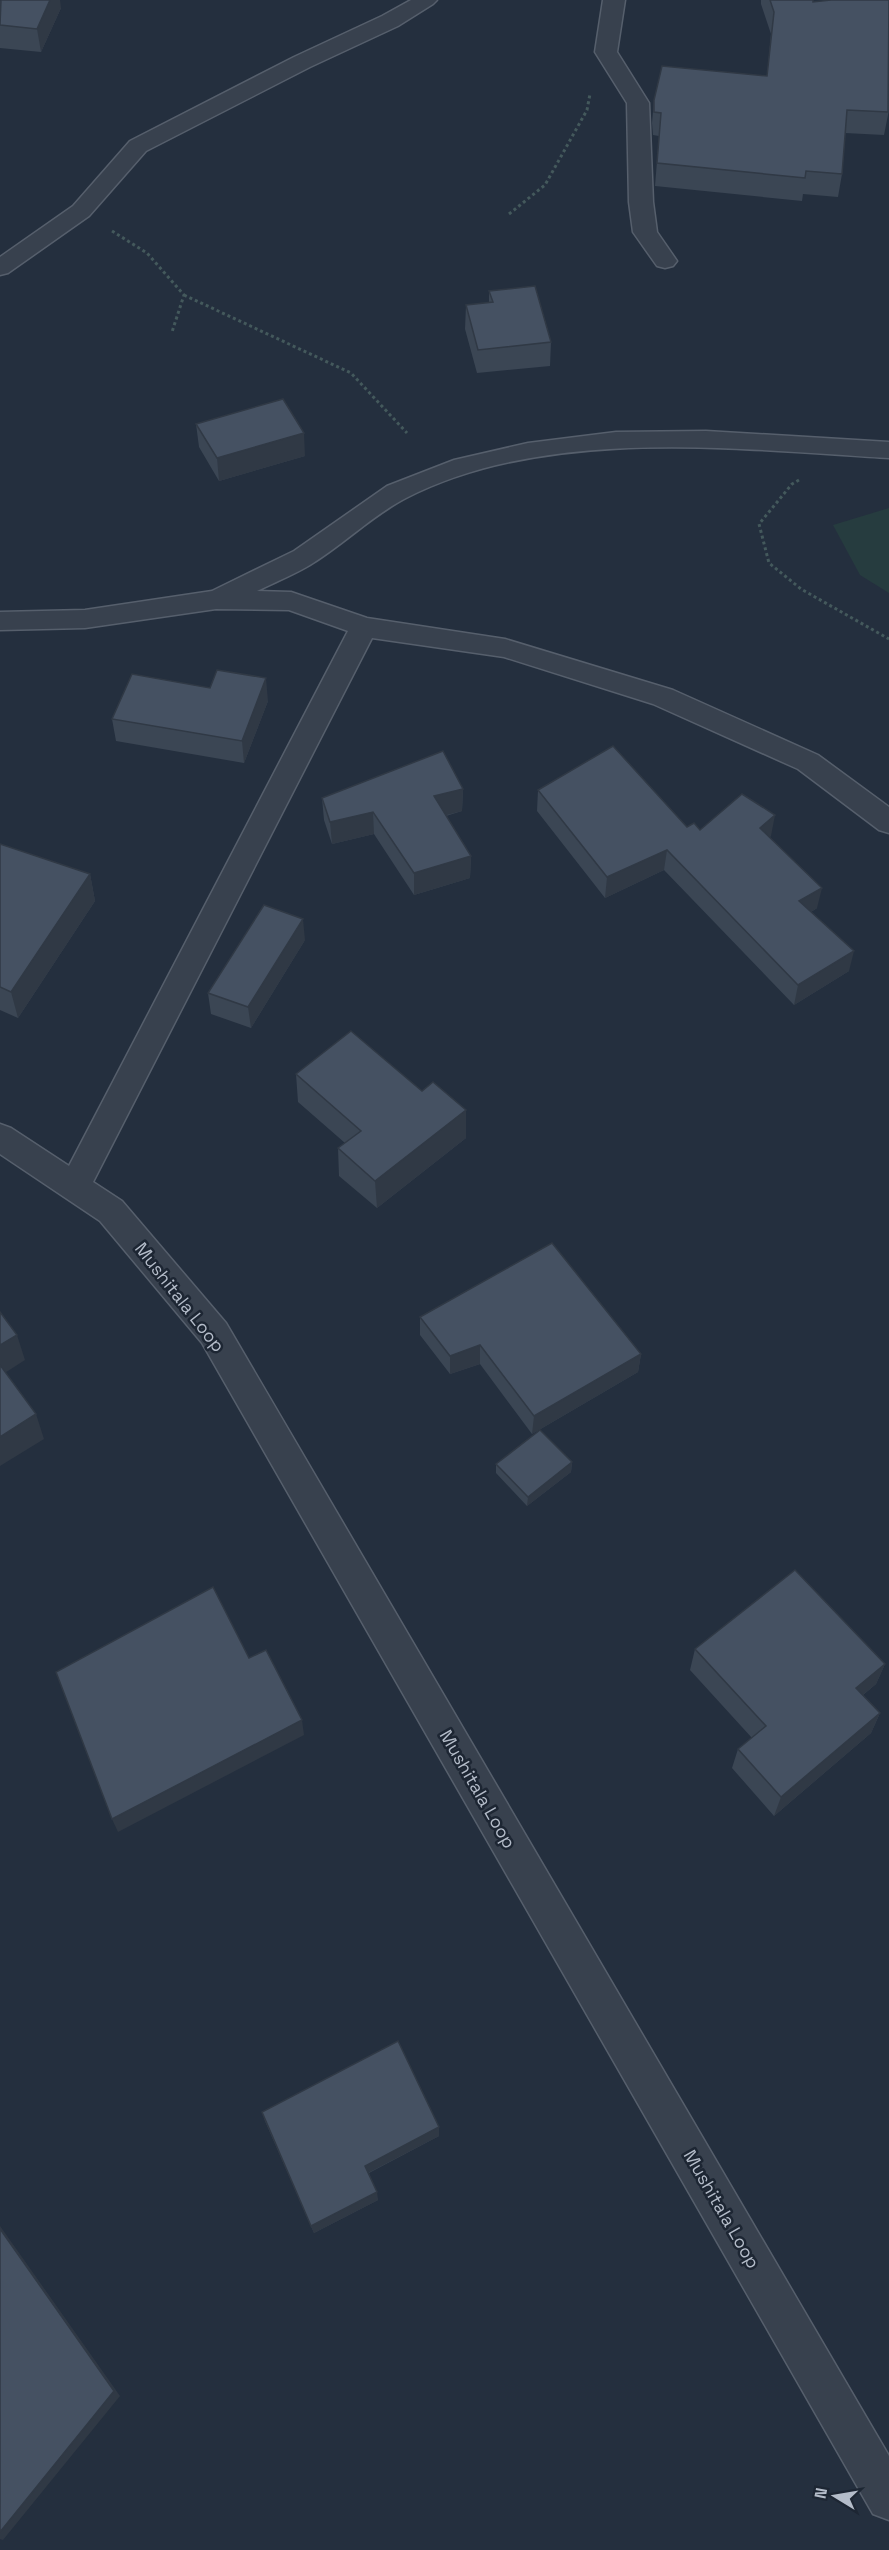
<svg xmlns="http://www.w3.org/2000/svg" width="889" height="2550" font-family="'Space Grotesk',sans-serif">
  <style>
    .green { fill: #263c3f }
    .lines { fill: none; stroke-linecap: round; stroke-linejoin: round }
    .minor-casing { stroke: #565f6c; stroke-width: 3 }
    .path { stroke: #44595c; stroke-width: 3; stroke-dasharray: 3 3; stroke-linecap: butt }
    .minor { fill: #38414e; fill-rule: evenodd }
    .wall { fill: #3b4654 }
    .shaded-wall { fill: #303945 }
    .building { fill: #455162; stroke: #303945; stroke-width: 1.5 }
    .labels { text-anchor: middle; dominant-baseline: central; stroke-width: 5; stroke-linejoin: round; paint-order: stroke }
    .street-label { font-size: 18px; fill: #b4bcc9; stroke: #1d2633 }
  </style>
  <rect width="100%" height="100%" fill="#242f3e"/>
  <path class="green" d="M889 508V593L860 575 833 525Z"/>
  <g class="lines">
    <g class="minor-casing">
      <path id="minor" d="M411 0H437L433 4 398 26 310 67 146 151 89 216 8 273 0 275V257L73 206 130 141 294 57 382 16Z
        M603 0H625L617 52 649 103 653 202 657 232 677 261 673 266 665 268 657 266 633 232 629 202 627 103 595 52Z
        M706 431 889 442V458C738 449 545 426 406 498 373 515 345 543 313 563 296 574 275 582 257 591L291 592 367 618 505 639 673 690 818 755 889 807V833L879 830 798 769 653 704 504 657 372 638 93 1182 122 1201 226 1323 889 2456V2520L873 2514 202 1343 100 1221 0 1154V1124L11 1128 69 1166 348 631 289 610 216 609 85 628 0 630V612L85 610 212 591 294 551 387 486 454 460 528 443 616 432Z"/>
    </g>
    <path class="path" d="M509 214 545 185 587 110 590 94
      M112 231 147 253 184 295 172 332
      M184 295 351 373 407 433
      M799 480 792 484 759 524 769 563 801 589 889 639"/>
    <use href="#minor" class="minor"/>
  </g>
  <path class="wall" d="M761 0H813V2L889 0V110L884 135 845 133 842 174 838 197 803 194 802 201 655 186 659 136 653 135 652 123 654 100 767 76 771 34 761 4Z
    M0 1 61 8 41 52 0 48Z
    M489 291 551 342 550 366 477 373 465 329 466 305 489 303Z
    M196 424 305 456 219 481 199 447Z
    M268 701 244 763 116 741 112 719Z
    M463 789 462 811 446 816 471 856 470 878 414 895 374 834 332 844 324 820 322 798Z
    M538 790 687 827 700 830 771 836 769 837 817 908 811 912 849 971 794 1005 664 870 605 898 537 811Z
    M0 844 90 874 95 901 18 1018 0 1010Z
    M305 940 251 1028 211 1014 208 993Z
    M296 1074 422 1091 466 1110V1138L377 1208 339 1176 338 1148 345 1143 298 1102Z
    M420 1317 641 1354 638 1372 532 1434 480 1364 450 1374 420 1335Z
    M572 1462 571 1472 527 1506 496 1473V1464Z
    M695 1649 885 1664 876 1684 863 1695 880 1713 871 1733 774 1816 732 1768 738 1749 752 1738 690 1670Z
    M262 2112 439 2127V2136L369 2173 378 2200 314 2233 265 2121Z"/>
  <path class="shaded-wall" d="M50 0H60L61 8 41 52 37 29Z
    M304 433 305 456 219 481 217 458Z
    M266 678 268 701 244 763 242 741Z
    M463 789 462 811 435 818 434 796Z
    M373 812 374 834 332 844 330 822Z
    M775 815 771 836 756 849 760 828Z
    M667 850 664 870 605 898 607 877Z
    M471 856 470 878 414 895V873Z
    M90 874 95 901 18 1018 11 992Z
    M822 888 817 908 795 922 799 901Z
    M303 919 305 940 251 1028 248 1007Z
    M854 951 849 971 794 1005 798 985Z
    M466 1110V1138L377 1208 375 1181Z
    M17 1335 25 1360 0 1376V1345Z
    M480 1345V1364L450 1374V1356Z
    M641 1354 638 1372 532 1434 534 1416Z
    M36 1414 44 1439 0 1466V1437Z
    M572 1462 571 1472 527 1506 528 1497Z
    M885 1664 876 1684 847 1708 856 1688Z
    M880 1713 871 1733 774 1816 781 1797Z
    M302 1720 304 1735 118 1832 112 1819Z
    M439 2127V2136L366 2174 365 2166Z
    M377 2192 378 2200 314 2233 311 2226Z
    M0 2226 120 2396 3 2540 0 2539Z"/>
  <path class="building" d="M1 0H50L37 29 0 25Z
    M770 0H813V2L831 0H889L888 112 847 110 842 174 806 171 805 178 657 163 661 113 654 112V100L662 66 767 76 774 12Z
    M535 286 551 342 478 350 466 305 493 302 489 291Z
    M283 399 304 433 217 458 196 424Z
    M217 670 266 678 242 741 112 719 132 674 210 688Z
    M613 746 687 827 694 823 700 830 742 794 775 815 760 828 822 888 799 901 854 951 798 985 667 850 607 877 538 790Z
    M443 751 463 789 434 796 471 856 414 873 373 812 330 822 322 798Z
    M0 844 90 874 11 992 0 987Z
    M264 905 303 919 248 1007 208 993Z
    M351 1031 422 1091 433 1082 466 1110 375 1181 338 1148 361 1131 296 1074Z
    M552 1243 641 1354 534 1416 480 1345 450 1356 420 1317Z
    M0 1312 17 1335 0 1345Z
    M0 1365 36 1414 0 1437Z
    M540 1430 572 1462 528 1497 496 1464Z
    M795 1570 885 1664 856 1688 880 1713 781 1797 738 1749 766 1726 695 1649Z
    M213 1587 249 1658 266 1650 302 1720 112 1819 56 1672Z
    M398 2041 439 2127 365 2166 377 2192 311 2226 262 2112Z
    M0 2229 114 2391 0 2532Z"/>
  <g class="labels">
    <g class="street-label">
      <text transform="translate(180 1297) rotate(52)">Mushitala Loop</text>
      <text transform="translate(478 1789) rotate(60)">Mushitala Loop</text>
      <text transform="translate(722 2209) rotate(60)">Mushitala Loop</text>
    </g>
  </g>
  <g transform="translate(835 2496) rotate(281)" stroke="#1d2633" stroke-width="4.5" paint-order="stroke">
  <path d="M0-4.5L10 22L0 15L-10 22Z" fill="#b4bcc9"/>
  <text y="-9" font-size="16" font-weight="bold" text-anchor="middle" fill="#b4bcc9">N</text>
  </g>
</svg>
